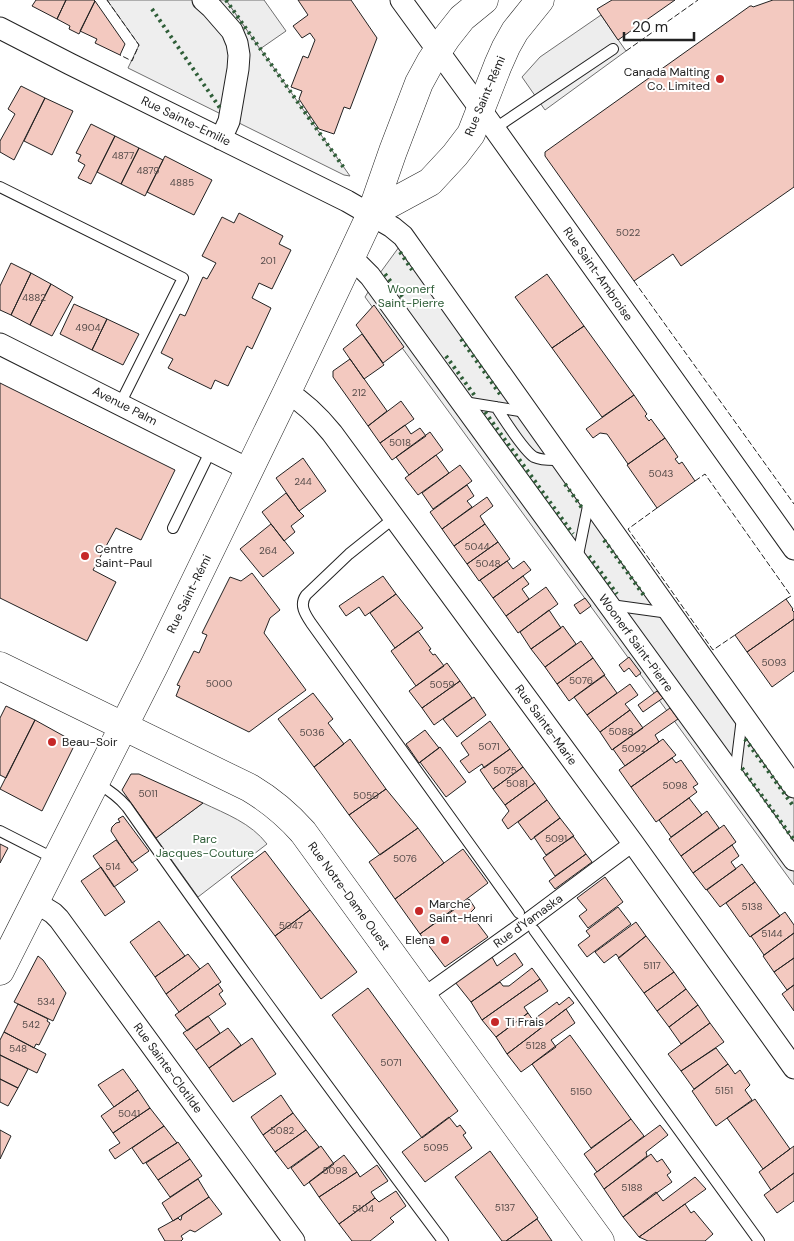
<svg xmlns="http://www.w3.org/2000/svg" width="794" height="1241" font-family="'DM Sans',sans-serif">
  <style>
    .green { fill: #eee; stroke: #6f6f6f }
    .parking { fill: #ededed; stroke: #6f6f6f }
    .building { fill: #f3c9c0; stroke: #222 }
    .lines { fill: none; stroke-linecap: round; stroke-linejoin: round }
    .service-casing { stroke: #222; stroke-width: 12 }
    .pedestrian-casing { stroke: #222; stroke-width: 18 }
    .minor-casing { stroke: #222; stroke-width: 23 }
    .secondary-casing { stroke: #222; stroke-width: 29 }
    .service { stroke: #fff; stroke-width: 10 }
    .pedestrian { stroke: #fff; stroke-width: 16 }
    .minor { stroke: #fff; stroke-width: 21 }
    .secondary { stroke: #fff; stroke-width: 28 }
    .hedge { stroke: #2f5e38; stroke-width: 4; stroke-dasharray: 2.5 4; stroke-linecap: butt }
    .fence { stroke: #222; stroke-width: 1; stroke-dasharray: 6 2.5; stroke-linecap: butt }
    .poi-dot { fill: #c62828; stroke: #fff; stroke-width: 2 }
    .labels { text-anchor: middle; dominant-baseline: central; stroke-width: 4; stroke-linejoin: round; paint-order: stroke }
    .number-label { font-size: 10px; fill: #564c4a }
    .poi-label { font-size: 12px; fill: #222; stroke: #fff; text-anchor: start }
    .street-label { font-size: 12px; fill: #222; stroke: #fff }
    .park-label { font-size: 12px; fill: #2f5e38; stroke: #fff }
  </style>
  <rect width="100%" height="100%" fill="#fff"/>
  <path class="green" d="M107 0H226L350 176 344 175 128 68 139 45Z
    M399 247 794 769V885L365 297 380 273Z
    M203 803C226 814 251 823 267 844L198 897 156 838Z"/>
  <path class="parking" d="M226 0H264L286 31 260 49Z
    M601 15 626 51 545 110 522 77 540 57Z"/>
  <path class="building" d="M36 0H66L57 19 32 6Z
    M66 0H94L95 1 79 34 69 29 70 26 57 19Z
    M298 0H351L377 38 350 109 344 107 334 134 319 129 299 99 302 91 291 87 303 56 308 58 315 40 310 33 302 38 293 26 308 15Z
    M612 0H675L618 40 597 9Z
    M773 0H794V187L681 266 673 254 634 281 545 156V152L750 6H752L753 7Z
    M95 1 125 44 120 55 95 43 97 39 80 31Z
    M21 86 45 98 14 160 0 152V141L15 114 8 109Z
    M45 98 73 111 52 155 24 141Z
    M91 124 115 136 91 184 78 178 85 165 78 161 81 155 76 153Z
    M115 136 139 148 121 184 97 172Z
    M139 148 163 160 145 196 121 184Z
    M165 156 212 180 194 215 147 192Z
    M239 213 283 236 279 244 291 250 272 289 259 283 252 298 271 308 252 349 247 346 228 386 215 380 211 389 168 368 173 359 161 353 180 314 185 316 203 277 207 279 216 263 202 256 222 217 234 223Z
    M11 263 31 273 11 315 0 310V286Z
    M31 273 51 284 30 325 11 315Z
    M547 274 584 326 552 348 515 297Z
    M51 284 73 297 52 336 30 325Z
    M74 304 107 319 92 350 60 334Z
    M374 305 404 347 383 363 356 325Z
    M107 319 139 334 123 365 92 350Z
    M584 326 634 395 602 417 552 348Z
    M362 334 384 365 364 379 343 349Z
    M350 359 387 411 368 426 333 377V371Z
    M0 383 175 470 141 540 116 528 93 570 116 582 87 641 0 598Z
    M634 395 647 414 645 416 649 421 651 419 665 438 628 464 607 434 600 433 593 438 586 429Z
    M401 401 414 419 380 443 368 426Z
    M405 425 411 434 420 428 426 436 392 460 380 443Z
    M430 432 443 450 409 475 396 457Z
    M665 438 678 457 675 459 679 464 682 462 695 481 657 508 627 465Z
    M436 455 449 473 418 495 405 478Z
    M303 458 326 491 299 511 276 478Z
    M460 465 472 481 433 509 422 493Z
    M467 485 474 496 467 501 472 507 442 529 430 512Z
    M286 493 299 511 304 516 291 526 295 532 284 541 262 512Z
    M487 497 493 506 480 516 485 524 454 546 442 529Z
    M271 524 294 553 263 577 240 549Z
    M485 524 498 542 467 564 454 546Z
    M498 542 510 559 479 581 467 564Z
    M507 561 513 569 524 561 531 570 493 598 480 580Z
    M252 573 280 610 270 618 264 633 306 690 249 732 176 696 180 686 177 685 194 651 199 653 207 635 202 633 230 577 241 581Z
    M383 576 396 594 365 616 359 607 346 616 339 606Z
    M523 576 529 584 522 589 529 599 506 616 493 598Z
    M546 587 558 604 518 633 506 616Z
    M396 594 423 628 395 648 370 613Z
    M585 598 591 606 580 614 574 605Z
    M786 599 793 609 792 610 794 612V619L747 652 735 635Z
    M549 610 561 628 531 649 520 632Z
    M794 619V671L772 687 747 652Z
    M563 626 576 644 545 667 531 649Z
    M418 631 431 649 429 650 433 655 435 654 444 666 416 686 391 651Z
    M581 641 593 658 557 684 545 667Z
    M629 657 641 673 636 677 629 668 624 672 619 665Z
    M593 658 605 675 569 701 557 684Z
    M447 663 460 681 422 708 409 691Z
    M604 675 617 693 587 715 574 697Z
    M460 681 472 698 434 725 422 708Z
    M630 684 638 695 625 704 630 710 600 732 587 715Z
    M657 691 663 698 643 712 638 705Z
    M313 693 333 719 328 723 344 744 314 767 278 719Z
    M474 697 486 715 457 737 443 719Z
    M6 706 35 720 6 778 0 775V718Z
    M670 708 678 719 655 735 659 742 625 766 613 749Z
    M630 710 643 728 612 750 600 732Z
    M35 720 71 740 73 748 42 811 0 789Z
    M490 721 510 749 484 768 482 764 469 773 460 761 469 755 461 743Z
    M425 730 439 748 419 763 406 744Z
    M350 739 386 789 349 815 314 767Z
    M663 739 676 755 631 787 619 770Z
    M440 747 466 782 446 797 420 762Z
    M510 749 523 767 493 789 480 770Z
    M672 758 676 763 681 760 698 784 693 787 697 792 656 822 631 787Z
    M523 767 535 783 505 805 493 789Z
    M131 774H139L203 803 156 838 122 790Z
    M535 783 547 800 508 829 502 820 509 811 505 805Z
    M386 789 418 828 380 855 349 815Z
    M689 798 702 815 671 837 659 820Z
    M547 800 560 818 531 840 518 822Z
    M707 811 719 828 681 856 669 839Z
    M123 816 149 851 132 863 111 831 112 827 116 823 120 822 118 819Z
    M560 818 574 836 546 855 534 837Z
    M724 825 736 842 693 873 681 856Z
    M418 828 444 863 395 899 369 862Z
    M573 836 586 854 555 876 543 858Z
    M116 840 138 870 114 887 93 856Z
    M0 844 8 848 0 863Z
    M732 845 739 856 731 862 736 869 706 890 693 873Z
    M463 849 488 883 420 934 395 899Z
    M265 851 310 910 275 936 231 877Z
    M586 854 592 862 555 889 549 881Z
    M742 864 755 882 720 907 707 890Z
    M101 867 125 902 105 916 81 881Z
    M605 877 623 902 588 928 579 916 587 910 577 898Z
    M755 882 780 916 750 937 726 903Z
    M469 899 475 908 470 913 488 937 445 967 420 934Z
    M618 907 631 924 587 957 578 945 590 936 586 931Z
    M310 910 357 972 321 999 275 936Z
    M785 912 794 925V933L764 955 751 936Z
    M159 921 185 956 155 977 130 942Z
    M636 922 646 936 619 958 616 954 604 963 595 952Z
    M794 933V958L774 972 763 956Z
    M646 936 674 972 644 993 618 958Z
    M515 953 523 965 471 1002 455 982 492 957 497 966Z
    M188 954 200 969 166 994 155 977Z
    M38 956 43 960 66 993 53 1021 14 1002Z
    M794 958V985L787 990 774 972Z
    M208 963 221 982 179 1012 166 994Z
    M532 968 540 979 482 1020 471 1002 500 982 503 986H509Z
    M674 972 686 989 657 1011 644 993Z
    M540 979 548 991 524 1007 528 1013 496 1037 482 1020Z
    M218 984 223 991 219 994 226 1004 187 1031 175 1015Z
    M794 985V1011L782 994Z
    M368 988 458 1111 422 1138 332 1015Z
    M686 989 698 1005 669 1027 657 1011Z
    M569 997 574 1003 507 1054 496 1037 528 1013 533 1020 557 1002 559 1005Z
    M18 1004 48 1019 47 1021 50 1023 39 1045 36 1044 34 1048 4 1032Z
    M698 1005 710 1023 681 1044 669 1027Z
    M566 1009 575 1023 551 1040 556 1047 521 1072 507 1054Z
    M208 1016 220 1033 196 1050 183 1033Z
    M710 1023 724 1042 681 1071 668 1054Z
    M228 1028 241 1045 209 1068 196 1050Z
    M4 1032 46 1054 37 1073 0 1055V1040Z
    M570 1035 631 1119 591 1148 532 1064Z
    M252 1038 276 1074 233 1102 209 1068Z
    M716 1048 728 1064 694 1089 681 1071Z
    M0 1055 28 1069 18 1088 0 1079Z
    M728 1064 735 1074 740 1070 750 1085 745 1090 752 1100 716 1126 692 1091Z
    M123 1069 138 1090 114 1107 98 1085Z
    M0 1079 18 1088 8 1106 0 1102Z
    M138 1090 150 1108 113 1133 101 1116Z
    M281 1095 293 1113 263 1135 251 1117Z
    M755 1099 790 1149 763 1169 727 1118Z
    M150 1108 164 1126 115 1159 109 1150 120 1143 113 1133Z
    M293 1113 306 1130 275 1152 263 1135Z
    M449 1117 457 1127 460 1125 466 1133 463 1135 472 1148 425 1182 402 1152Z
    M631 1119 644 1136 597 1172 584 1154Z
    M660 1125 668 1135 646 1152 647 1156 604 1189 594 1174Z
    M164 1126 177 1143 143 1164 132 1148Z
    M0 1130 11 1136 0 1159Z
    M306 1130 319 1147 288 1169 275 1152Z
    M178 1142 190 1159 158 1180 146 1163Z
    M321 1146 334 1164 304 1186 291 1168Z
    M794 1146V1173L771 1190 759 1172Z
    M490 1151 538 1218 506 1241H502L455 1177Z
    M651 1154 657 1162 662 1159 671 1172 667 1175 672 1182 623 1217 604 1189Z
    M344 1155 357 1172 319 1197 309 1182Z
    M190 1159 202 1176 170 1197 158 1180Z
    M377 1165 388 1181 371 1192 375 1198 339 1224 319 1197 357 1172 360 1177Z
    M794 1173V1201L777 1213 764 1195Z
    M695 1177 706 1189 639 1237 623 1217 656 1192 663 1201Z
    M198 1179 209 1197 173 1221 162 1203Z
    M396 1191 406 1206 390 1218 394 1222 370 1241H352L339 1224 375 1198 379 1202Z
    M209 1197 222 1214 195 1232 190 1230 181 1236 183 1239 181 1241H165L158 1229 178 1218 180 1220H181L182 1215Z
    M685 1204 691 1213 694 1211 713 1234 705 1241H648L639 1237Z
    M537 1219 552 1241H506Z"/>
  <g class="lines">
    <g class="service-casing">
      <path id="service" d="M494 129 613 49
        M0 187 183 278 120 404
        M464 402 526 412
        M496 407C504 419 523 450 534 457 543 461 553 460 561 460
        M394 518 349 554 306 595C299 605 305 614 311 623L519 913
        M173 528 211 450
        M577 560 589 501
        M611 605 669 613
        M735 775 742 718
        M97 783C109 790 118 796 127 807 230 954 336 1098 443 1241
        M0 831 55 859
        M534 930 759 1241"/>
    </g>
    <g class="pedestrian-casing">
      <path id="pedestrian" d="M422 997 527 922 633 843"/>
    </g>
    <g class="minor-casing">
      <path id="minor" d="M203 0 212 8 232 31 237 43 239 55 238 69 229 121 221 139
        M401 0 481 110 794 549
        M0 28 70 64 347 201 392 227 403 236 794 787
        M350 259 359 265 370 276 794 860
        M0 344 250 470
        M287 392C305 403 319 417 332 433L633 843 794 1068
        M35 902 53 913 59 919 294 1241"/>
    </g>
    <g class="secondary-casing">
      <path id="secondary" d="M371 214 430 182 455 155 471 134 498 65 506 47 515 31 540 0
        M0 666 250 788C270 800 287 814 303 832L600 1241
        M0 971 155 664 287 392 350 259 371 214 393 151 419 83 431 61 447 37 462 18 484 0"/>
    </g>
    <use href="#service" class="service"/>
    <use href="#pedestrian" class="pedestrian"/>
    <use href="#minor" class="minor"/>
    <use href="#secondary" class="secondary"/>
    <path class="hedge" d="M226 0 344 168
      M152 9 220 108
      M400 252 412 270
      M385 274 404 299
      M461 339 502 397
      M446 356 475 396
      M485 412 573 534
      M565 484 582 508
      M604 540 645 597
      M589 556 617 594
      M745 739 794 807
      M742 768 794 840"/>
    <path class="fence" d="M107 0 139 45 132 61 120 55
      M626 51 698 0
      M634 281 794 504
      M695 481 705 474 791 596 786 599
      M657 508 628 529 713 650 735 635"/>
  </g>
  <g class="poi-dot">
    <circle cx="720" cy="79" r="5"/>
    <circle cx="85" cy="556" r="5"/>
    <circle cx="52" cy="742" r="5"/>
    <circle cx="419" cy="911" r="5"/>
    <circle cx="445" cy="940" r="5"/>
    <circle cx="495" cy="1022" r="5"/>
  </g>
  <g class="labels">
    <g class="number-label">
      <text x="123" y="155">4877</text>
      <text x="148" y="170">4879</text>
      <text x="182" y="182">4885</text>
      <text x="628" y="232">5022</text>
      <text x="268" y="260">201</text>
      <text x="34" y="297">4882</text>
      <text x="88" y="327">4904</text>
      <text x="359" y="392">212</text>
      <text x="400" y="442">5018</text>
      <text x="661" y="473">5043</text>
      <text x="303" y="481">244</text>
      <text x="477" y="546">5044</text>
      <text x="268" y="550">264</text>
      <text x="488" y="563">5048</text>
      <text x="774" y="662">5093</text>
      <text x="581" y="680">5076</text>
      <text x="219" y="683">5000</text>
      <text x="442" y="684">5059</text>
      <text x="621" y="731">5088</text>
      <text x="312" y="732">5036</text>
      <text x="489" y="746">5071</text>
      <text x="634" y="748">5092</text>
      <text x="505" y="770">5075</text>
      <text x="517" y="783">5081</text>
      <text x="675" y="785">5098</text>
      <text x="148" y="793">5011</text>
      <text x="366" y="795">5050</text>
      <text x="556" y="838">5091</text>
      <text x="405" y="858">5076</text>
      <text x="113" y="866">514</text>
      <text x="752" y="906">5138</text>
      <text x="291" y="925">5047</text>
      <text x="772" y="933">5144</text>
      <text x="652" y="965">5117</text>
      <text x="46" y="1001">534</text>
      <text x="31" y="1024">542</text>
      <text x="536" y="1045">5128</text>
      <text x="18" y="1048">548</text>
      <text x="391" y="1062">5071</text>
      <text x="724" y="1090">5151</text>
      <text x="581" y="1091">5150</text>
      <text x="129" y="1113">5041</text>
      <text x="282" y="1130">5082</text>
      <text x="436" y="1147">5095</text>
      <text x="335" y="1170">5098</text>
      <text x="632" y="1187">5188</text>
      <text x="505" y="1207">5137</text>
      <text x="363" y="1208">5104</text>
    </g>
    <g class="poi-label">
      <text x="710" y="72" text-anchor="end">Canada Malting<tspan x="710" dy="14">Co. Limited</tspan></text>
      <text x="95" y="549">Centre<tspan x="95" dy="14">Saint-Paul</tspan></text>
      <text x="62" y="742">Beau-Soir</text>
      <text x="429" y="904">Marche<tspan x="429" dy="14">Saint-Henri</tspan></text>
      <text x="435" y="940" text-anchor="end">Elena</text>
      <text x="505" y="1022">Ti Frais</text>
    </g>
    <g class="street-label">
      <text transform="translate(485 96) rotate(-67)">Rue Saint-Rémi</text>
      <text transform="translate(186 121) rotate(26)">Rue Sainte-Emilie</text>
      <text transform="translate(598 274) rotate(55)">Rue Saint-Ambroise</text>
      <text transform="translate(125 406) rotate(27)">Avenue Palm</text>
      <text transform="translate(189 594) rotate(-64)">Rue Saint-Rémi</text>
      <text transform="translate(636 643) rotate(54)">Woonerf Saint-Pierre</text>
      <text transform="translate(546 725) rotate(54)">Rue Sainte-Marie</text>
      <text transform="translate(349 896) rotate(54)">Rue Notre-Dame Ouest</text>
      <text transform="translate(528 921) rotate(-36)">Rue d'Yamaska</text>
      <text transform="translate(168 1068) rotate(54)">Rue Sainte-Clotilde</text>
    </g>
    <g class="park-label">
      <text x="411" y="289">Woonerf<tspan x="411" dy="14">Saint-Pierre</tspan></text>
      <text x="205" y="839">Parc<tspan x="205" dy="14">Jacques-Couture</tspan></text>
    </g>
  </g>
  <path d="M624 32v8h70v-8" fill="none" stroke="#222222" stroke-width="2.5"/>
  <text x="632" y="32" font-size="15" fill="#222222" stroke="#ffffff" stroke-width="4" paint-order="stroke">20 m</text>
</svg>
